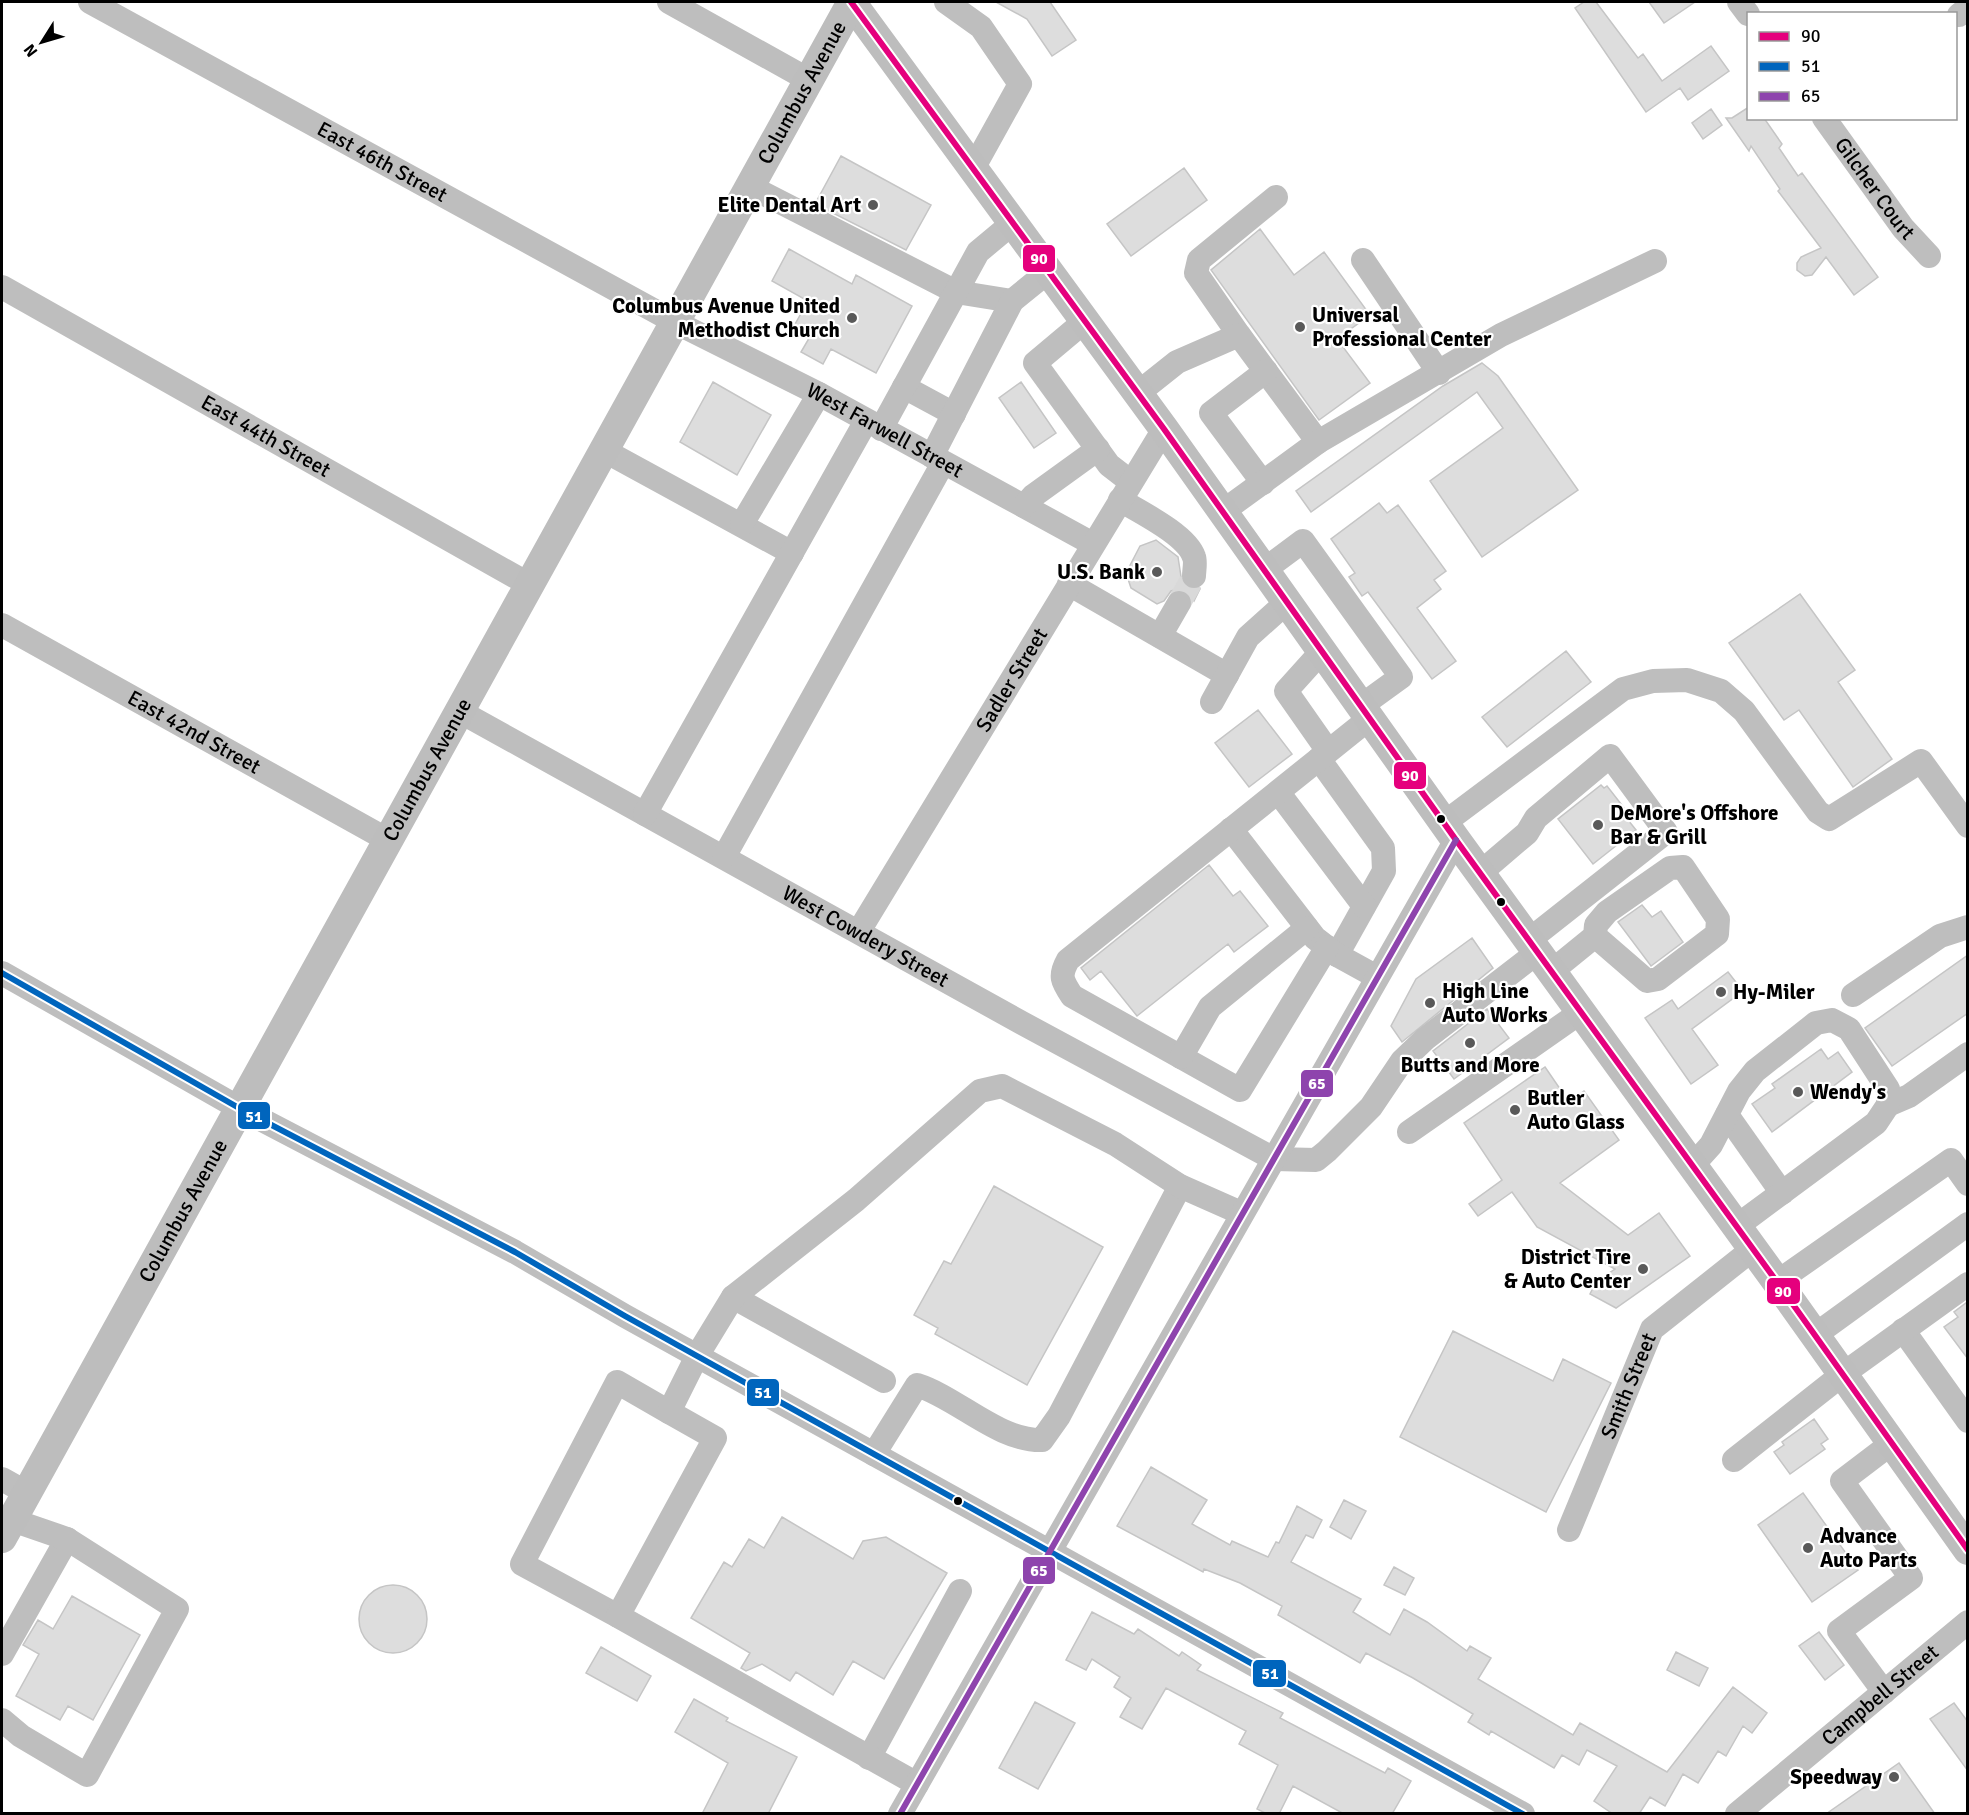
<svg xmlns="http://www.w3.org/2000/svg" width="1969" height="1815" font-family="Signika,sans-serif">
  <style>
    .building { fill: #ddd; stroke: #c5c5c5; stroke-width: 1.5 }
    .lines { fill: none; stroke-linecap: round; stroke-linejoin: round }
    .minor-tunnel { stroke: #d9d9d9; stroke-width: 24; stroke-dasharray: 24 12; stroke-linecap: butt }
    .minor { stroke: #bebebe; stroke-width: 24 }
    .major { stroke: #bdbdbd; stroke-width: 30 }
    .bus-1-casing { stroke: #fff; stroke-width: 10 }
    .bus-2-casing { stroke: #fff; stroke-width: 10 }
    .bus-3-casing { stroke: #fff; stroke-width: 10 }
    .bus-1 { stroke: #e5007d; stroke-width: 6 }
    .bus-2 { stroke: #0065bd; stroke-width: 6 }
    .bus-3 { stroke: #8e44ad; stroke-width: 6 }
    .poi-dot { fill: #595959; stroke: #fff; stroke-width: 2 }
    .bus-dot { fill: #000; stroke: #fff; stroke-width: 2 }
    .labels { text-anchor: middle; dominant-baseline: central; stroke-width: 4.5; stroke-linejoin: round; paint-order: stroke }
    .street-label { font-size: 21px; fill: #000; stroke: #fff }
    .poi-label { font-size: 21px; font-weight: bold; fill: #000; stroke: #fff; text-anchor: start }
    .line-badge { stroke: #fff; stroke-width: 2 }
    .badge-label { font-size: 16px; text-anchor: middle; font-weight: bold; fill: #fff }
  </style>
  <rect width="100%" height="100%" fill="#fff"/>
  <path class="building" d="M996 2H1050L1076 40 1052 56 1027 19Z
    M1584 2H1596L1638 58 1643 54 1662 81 1711 46 1729 71 1688 100 1680 88 1646 112 1575 8Z
    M1649 2H1695L1664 23Z
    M1749 107V118H1764L1782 144 1779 148 1798 176 1802 173 1878 277 1854 295 1826 257 1812 275 1805 276 1797 270V263L1801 257 1821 248 1778 191 1780 189 1751 146 1749 151 1726 118H1732Z
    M1711 109 1722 125 1703 139 1692 123Z
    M841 156 931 205 906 250 815 204Z
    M1184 168 1207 200 1131 256 1107 224Z
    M1260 229 1294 275 1324 252 1370 315 1337 339 1370 383 1319 420 1211 270Z
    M789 249 852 284 856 275 912 306 876 373 831 349 823 364 801 352 811 335 794 326 808 301 772 281Z
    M1482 363 1498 376 1578 490 1482 557 1430 481 1503 428 1477 392 1311 512 1296 491 1443 386Z
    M713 382 771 415 737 475 680 442Z
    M1021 382 1056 433 1034 448 999 398Z
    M1379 503 1387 513 1398 505 1446 571 1434 580 1441 589 1417 608 1456 661 1432 679 1368 592 1362 596 1349 577 1355 573 1331 539Z
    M1156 540 1178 557 1182 583 1187 588 1200 589 1194 601 1187 591 1178 589 1171 591 1164 601 1157 604 1131 588 1126 573 1140 546Z
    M1800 594 1855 670 1838 682 1892 759 1853 787 1799 710 1784 720 1729 643Z
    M1566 651 1591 682 1507 747 1482 717Z
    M1258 710 1292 754 1249 787 1215 743Z
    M1601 785 1604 788 1607 786 1632 818 1628 820 1636 830 1593 864 1558 819Z
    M1209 865 1233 896 1240 891 1268 926 1234 952 1228 944 1137 1016 1101 971 1090 980 1081 968Z
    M1642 905 1652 917 1661 911 1683 942 1651 966 1618 922Z
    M1472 938 1493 968 1402 1042 1391 1026 1416 979Z
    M1968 955V1013L1892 1066 1865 1028Z
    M1728 972 1743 991 1692 1029 1718 1065 1691 1084 1645 1018 1672 1000 1678 1009Z
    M1487 1009 1509 1038 1454 1079 1433 1051Z
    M1821 1049 1828 1059 1838 1052 1852 1072 1772 1132 1752 1104 1775 1088 1772 1084Z
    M1545 1067 1569 1102 1584 1091 1619 1140 1560 1183 1628 1235 1659 1213 1690 1256 1616 1308 1590 1294 1596 1282 1615 1269 1537 1227 1512 1192 1478 1216 1469 1204 1502 1180 1464 1123Z
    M994 1186 1103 1247 1027 1385 935 1334 938 1328 914 1315 944 1261 951 1264Z
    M1966 1303 1968 1304V1359L1944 1327 1958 1317 1954 1312Z
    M1453 1331 1553 1381 1563 1359 1611 1383 1546 1512 1400 1437Z
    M1814 1419 1828 1439 1821 1444 1825 1449 1790 1474 1774 1452 1784 1445 1782 1442Z
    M1151 1467 1207 1500 1192 1524 1230 1545 1232 1541 1268 1557 1276 1542 1279 1543 1297 1506 1322 1520 1313 1538 1306 1535 1291 1562 1361 1599 1353 1612 1390 1635 1404 1609 1427 1622 1467 1651 1470 1646 1491 1658 1478 1679 1573 1735 1580 1723 1667 1772 1733 1687 1767 1713 1752 1733 1743 1726 1726 1756 1718 1751 1698 1783 1683 1774 1665 1806 1650 1797 1639 1814H1613L1594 1801 1617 1766 1587 1750 1579 1765 1562 1755 1554 1768 1491 1731 1489 1735 1468 1722 1473 1714 1413 1678 1366 1653 1360 1663 1278 1615 1282 1606 1240 1583 1204 1569 1203 1572 1117 1526Z
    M1803 1493 1858 1570 1812 1602 1758 1525Z
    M1344 1500 1366 1511 1351 1539 1330 1527Z
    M782 1517 853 1559 863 1541 886 1537 947 1573 884 1679 853 1661 833 1695 796 1672 790 1681 762 1664 746 1671 741 1668 750 1653 691 1618 724 1562 732 1567 749 1539 764 1548Z
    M1394 1567 1414 1578 1405 1595 1384 1585Z
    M359 1619a34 34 0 1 1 68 0a34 34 0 1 1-68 0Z
    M72 1596 140 1635 93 1720 68 1706 60 1720 16 1696 39 1654 23 1645 38 1620 53 1629Z
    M1092 1612 1134 1634 1138 1629 1179 1656 1182 1652 1201 1665 1197 1670 1283 1713 1280 1718 1385 1773 1388 1768 1411 1781 1392 1814H1344L1293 1786 1279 1814H1267L1257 1809 1278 1765 1239 1744 1246 1731 1166 1688 1142 1729 1120 1717 1131 1698 1114 1687 1120 1677 1092 1659 1086 1670 1066 1660Z
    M1819 1632 1844 1665 1825 1680 1799 1646Z
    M601 1647 651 1676 637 1701 586 1673Z
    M1676 1652 1708 1668 1699 1686 1667 1670Z
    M694 1699 728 1718 726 1721 797 1757 768 1814H702L728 1763 675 1732Z
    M1035 1702 1075 1723 1038 1789 999 1768Z
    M1954 1703 1968 1722V1771L1930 1719Z
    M1899 1763 1935 1814H1826Z"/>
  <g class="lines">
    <path class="minor-tunnel" d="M1179 603 1194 576"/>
    <g class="minor">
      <path id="s1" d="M90 2 675 322 819 394 1093 544"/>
      <path d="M669 2 809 80"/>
      <path d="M946 2 981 27 1020 84 974 167"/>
      <path d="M1739 2 1748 14"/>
      <path d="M1959 15 1968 8"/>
      <path id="s2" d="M1824 118 1903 228 1929 256"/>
      <path d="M749 186 956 292 1012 301"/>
      <path d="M1363 260 1439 373"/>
      <path id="s3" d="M2 287 530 585"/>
      <path d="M1085 321 1035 363 1109 465 1131 482"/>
      <path d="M1239 335 1196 273 1199 260 1276 197"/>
      <path d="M904 387 954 414"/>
      <path d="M1138 393 1177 362 1239 335 1318 442"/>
      <path d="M881 429 978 252 1014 222"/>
      <path d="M605 451 792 553"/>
      <path d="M932 456 1012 301 1049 271"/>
      <path d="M1263 483 1211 413 1266 371"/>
      <path d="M1120 500C1140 512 1187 535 1194 557 1196 562 1194 571 1194 576"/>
      <path d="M1024 506 1033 496 1098 449"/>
      <path d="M1222 512 1318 442 1501 335 1655 261"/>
      <path d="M742 524 819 394"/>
      <path d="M1264 570 1303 541 1401 677 1361 706"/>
      <path d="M1069 584 1227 675"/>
      <path id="s4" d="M2 625 386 839"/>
      <path d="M1160 636 1179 603"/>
      <path d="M1322 651 1286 691 1328 751"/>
      <path d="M1212 702 1248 637 1287 602"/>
      <path id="s5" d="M459 711 1022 1023 1274 1159 1316 1160 1327 1151 1371 1107 1402 1061 1425 1039 1538 952"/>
      <path d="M1319 759 1383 848 1384 871 1337 955"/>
      <path d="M1278 792 1364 906"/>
      <path d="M645 814 866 421"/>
      <path d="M1444 823 1623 689 1653 681 1687 680 1721 691 1744 711 1818 812 1829 819 1921 761 1968 826"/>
      <path d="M1231 829 1315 938 1337 955 1377 977"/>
      <path d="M724 857 943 463"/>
      <path d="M1480 873 1527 833 1536 818 1610 756 1666 832 1529 940"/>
      <path id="s6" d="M859 931 1164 429"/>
      <path d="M1327 947 1240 1090 1072 996C1062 981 1059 976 1068 960L1370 718"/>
      <path d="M1552 971 1595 936 1596 925 1607 912 1670 868 1683 867 1718 919 1717 934 1658 979 1647 981 1595 936"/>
      <path d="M2 973 239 1108 515 1252 625 1316 1523 1814"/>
      <path d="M1853 995 1940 936 1968 927"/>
      <path d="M1181 1057 1210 1007 1307 928"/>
      <path d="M1888 1105 1909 1096 1968 1054"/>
      <path d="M1727 1115 1782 1193"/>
      <path d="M1409 1132 1581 1012"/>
      <path d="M1693 1165 1711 1145 1739 1091 1755 1071 1816 1023 1832 1020 1849 1029 1888 1089V1105L1876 1123 1737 1226"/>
      <path d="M1777 1282 1951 1160 1968 1184"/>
      <path d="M733 1297 884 1381"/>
      <path d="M1903 1330 1968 1421"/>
      <path d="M1815 1335 1968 1224"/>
      <path d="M874 1454 917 1385C958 1398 998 1441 1042 1440L1059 1416 1180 1186"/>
      <path d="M1734 1460 1843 1374 1968 1284"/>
      <path d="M2 1479 27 1493"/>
      <path id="s7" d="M1569 1530 1652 1329 1753 1249"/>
      <path d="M618 1616 522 1564 617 1382 669 1412"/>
      <path d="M2 1654 67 1539"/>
      <path d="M1884 1692 1839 1631 1911 1578 1842 1481 1892 1443"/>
      <path d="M2 1720 21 1736 87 1775 177 1609 67 1539 12 1520"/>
      <path d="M869 1758 960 1591"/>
      <path d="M917 1784 618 1616 715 1438 669 1412 697 1356 733 1297 856 1200 980 1091 1002 1086 1115 1144 1180 1186 1241 1213"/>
      <path d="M900 1814 1456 840"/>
      <path id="s8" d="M1737 1814 1968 1622"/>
    </g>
    <g class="major">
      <path d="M851 2 1164 429 1456 840 1777 1282 1968 1550"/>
      <path id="s9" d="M2 1538 852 2"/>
    </g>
    <g class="bus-1-casing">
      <path id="bus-1" d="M851 2 1164 429 1456 840 1777 1282 1968 1550"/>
    </g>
    <g class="bus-2-casing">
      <path id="bus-2" d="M2 973 239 1108 515 1252 625 1316 1523 1814"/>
    </g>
    <g class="bus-3-casing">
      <path id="bus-3" d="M900 1814 1456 840"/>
    </g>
    <use href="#bus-1" class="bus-1"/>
    <use href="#bus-2" class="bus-2"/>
    <use href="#bus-3" class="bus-3"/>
  </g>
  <g class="poi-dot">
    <circle cx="873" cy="205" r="6"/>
    <circle cx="852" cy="318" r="6"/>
    <circle cx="1300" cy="327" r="6"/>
    <circle cx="1157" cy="572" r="6"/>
    <circle cx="1598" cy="825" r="6"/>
    <circle cx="1721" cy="992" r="6"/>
    <circle cx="1430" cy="1003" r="6"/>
    <circle cx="1470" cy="1043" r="6"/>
    <circle cx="1798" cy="1092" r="6"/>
    <circle cx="1515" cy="1110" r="6"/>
    <circle cx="1643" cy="1269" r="6"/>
    <circle cx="1808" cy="1548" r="6"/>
    <circle cx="1894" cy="1777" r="6"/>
  </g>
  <g class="bus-dot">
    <circle cx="1441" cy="819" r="5"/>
    <circle cx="1501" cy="902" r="5"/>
    <circle cx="958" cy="1501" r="5"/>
  </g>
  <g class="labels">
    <g class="street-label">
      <text stroke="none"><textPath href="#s9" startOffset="1652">Columbus Avenue</textPath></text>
      <text stroke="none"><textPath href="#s1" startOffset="333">East 46th Street</textPath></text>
      <text stroke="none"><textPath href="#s2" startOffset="87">Gilcher Court</textPath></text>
      <text stroke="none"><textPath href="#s1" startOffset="903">West Farwell Street</textPath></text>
      <text stroke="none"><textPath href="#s3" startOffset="303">East 44th Street</textPath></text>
      <text stroke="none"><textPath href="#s6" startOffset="294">Sadler Street</textPath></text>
      <text stroke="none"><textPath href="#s4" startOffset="220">East 42nd Street</textPath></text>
      <text stroke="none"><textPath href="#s9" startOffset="878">Columbus Avenue</textPath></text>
      <text stroke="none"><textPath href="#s5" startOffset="465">West Cowdery Street</textPath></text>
      <text stroke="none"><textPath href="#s9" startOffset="374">Columbus Avenue</textPath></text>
      <text stroke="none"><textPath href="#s7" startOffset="156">Smith Street</textPath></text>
      <text stroke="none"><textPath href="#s8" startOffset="186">Campbell Street</textPath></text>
    </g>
    <g class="poi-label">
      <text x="861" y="205" text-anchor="end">Elite Dental Art</text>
      <text x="840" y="306" text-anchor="end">Columbus Avenue United<tspan x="840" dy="24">Methodist Church</tspan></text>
      <text x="1312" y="315">Universal<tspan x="1312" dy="24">Professional Center</tspan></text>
      <text x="1145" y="572" text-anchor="end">U.S. Bank</text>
      <text x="1610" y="813">DeMore's Offshore<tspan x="1610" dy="24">Bar &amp; Grill</tspan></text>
      <text x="1442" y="991">High Line<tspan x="1442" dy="24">Auto Works</tspan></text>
      <text x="1733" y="992">Hy-Miler</text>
      <text x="1470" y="1065" text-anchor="middle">Butts and More</text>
      <text x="1810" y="1092">Wendy's</text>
      <text x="1527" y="1098">Butler<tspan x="1527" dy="24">Auto Glass</tspan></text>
      <text x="1631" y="1257" text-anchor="end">District Tire<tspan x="1631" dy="24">&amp; Auto Center</tspan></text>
      <text x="1820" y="1536">Advance<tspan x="1820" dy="24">Auto Parts</tspan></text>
      <text x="1882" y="1777" text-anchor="end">Speedway</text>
    </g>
  </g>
  <g class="line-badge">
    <rect x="1022" y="244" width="34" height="29" rx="6" fill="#e5007d"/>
    <rect x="1393" y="761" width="34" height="29" rx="6" fill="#e5007d"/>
    <rect x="1300" y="1069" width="34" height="29" rx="6" fill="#8e44ad"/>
    <rect x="237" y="1101" width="34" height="29" rx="6" fill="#0065bd"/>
    <rect x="1766" y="1277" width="35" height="28" rx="6" fill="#e5007d"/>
    <rect x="746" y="1378" width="34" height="29" rx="6" fill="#0065bd"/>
    <rect x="1022" y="1556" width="34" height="29" rx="6" fill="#8e44ad"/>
    <rect x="1252" y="1659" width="35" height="29" rx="6" fill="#0065bd"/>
  </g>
  <g class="badge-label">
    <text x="1039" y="264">90</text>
    <text x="1410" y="781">90</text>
    <text x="1317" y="1089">65</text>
    <text x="254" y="1122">51</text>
    <text x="1783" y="1297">90</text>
    <text x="763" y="1398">51</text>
    <text x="1039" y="1576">65</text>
    <text x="1270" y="1679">51</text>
  </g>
  <rect width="1969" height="1815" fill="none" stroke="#000000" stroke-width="6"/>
  <rect x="1747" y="12" width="210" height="108" fill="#ffffff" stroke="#999999" stroke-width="1.5"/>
  <rect x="1759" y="32" width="30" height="9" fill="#e5007d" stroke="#999999" stroke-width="1.5"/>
  <text x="1801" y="42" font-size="18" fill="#000000">90</text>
  <rect x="1759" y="62" width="30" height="9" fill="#0065bd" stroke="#999999" stroke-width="1.5"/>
  <text x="1801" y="72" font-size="18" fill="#000000">51</text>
  <rect x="1759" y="92" width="30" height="9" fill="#8e44ad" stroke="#999999" stroke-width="1.5"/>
  <text x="1801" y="102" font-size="18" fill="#000000">65</text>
  <g transform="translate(42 42) rotate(233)" stroke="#ffffff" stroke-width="4.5" paint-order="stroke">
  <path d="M0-4.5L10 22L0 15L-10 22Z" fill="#000000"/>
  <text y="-9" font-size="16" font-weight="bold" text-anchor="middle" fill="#000000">N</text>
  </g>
</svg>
